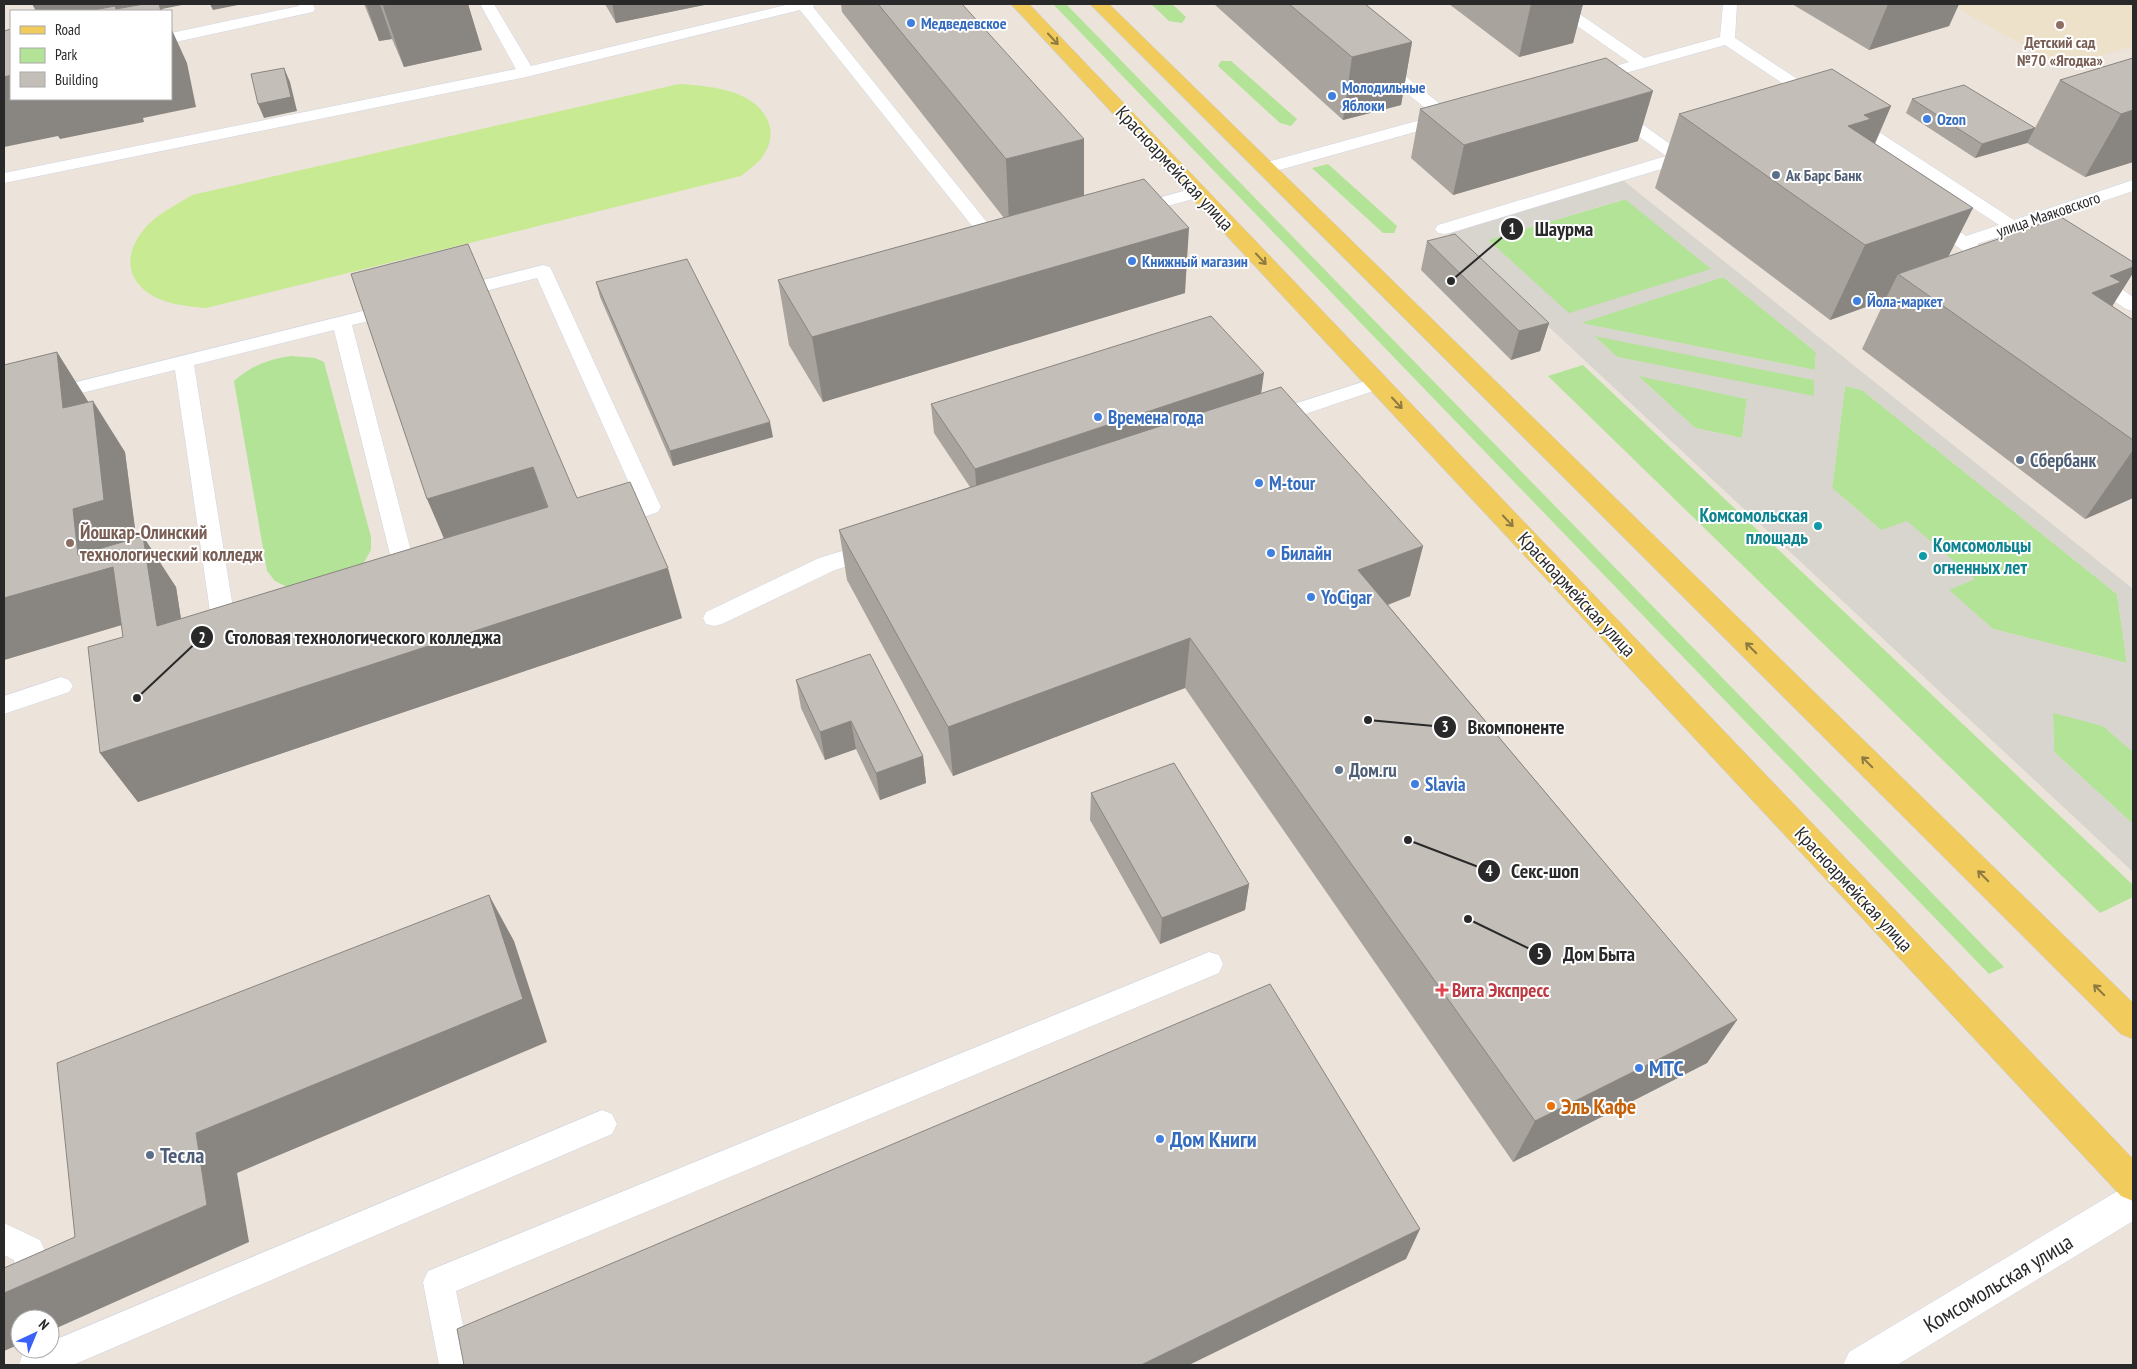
<svg xmlns="http://www.w3.org/2000/svg" width="2137" height="1369" font-family="'PT Sans Narrow',sans-serif">
  <style>
    .education { fill: #eee1ca }
    .green { fill: #b2e397 }
    .pitch { fill: #c7ea92 }
    .plaza { fill: #d8d4ce; fill-rule: evenodd }
    .lines { fill: none; stroke-linecap: round; stroke-linejoin: round }
    .service-casing { stroke: #d0d4e2; stroke-width: 1 }
    .secondary-casing { stroke: #d0d4e2; stroke-width: 1 }
    .primary-casing { stroke: #c7c7c7; stroke-width: 1 }
    .service { fill: #fff; fill-rule: evenodd }
    .secondary { fill: #fff; fill-rule: evenodd }
    .primary { fill: #f1cb5b; fill-rule: evenodd }
    .wall { fill: #a9a39e }
    .shaded-wall { fill: #898581 }
    .building { fill: #c4beb8; stroke: #898581 }
    .oneway { stroke: #8d7a42 }
    .shop-dot { fill: #3f7fe0; stroke: #fff; stroke-width: 2 }
    .education-dot { fill: #8d6e63; stroke: #fff; stroke-width: 2 }
    .service-dot { fill: #5c6f8a; stroke: #fff; stroke-width: 2 }
    .culture-dot { fill: #0f9aa8; stroke: #fff; stroke-width: 2 }
    .health-dot { fill: #e0444e; stroke: #fff; stroke-width: 2 }
    .food-dot { fill: #e8710a; stroke: #fff; stroke-width: 2 }
    .labels { text-anchor: middle; dominant-baseline: central; stroke-width: 4; stroke-linejoin: round; paint-order: stroke }
    .far-shop-label { font-size: 16px; font-weight: bold; fill: #366cbe; stroke: #fff; text-anchor: start }
    .far-education-label { font-size: 16px; font-weight: bold; fill: #785e54; stroke: #fff }
    .far-service-label { font-size: 16px; font-weight: bold; fill: #4e5e75; stroke: #fff; text-anchor: start }
    .far-street-label { font-size: 16px; fill: #292929; stroke: #fff }
    .street-label { font-size: 19px; fill: #292929; stroke: #fff }
    .shop-label { font-size: 19px; font-weight: bold; fill: #366cbe; stroke: #fff; text-anchor: start }
    .service-label { font-size: 19px; font-weight: bold; fill: #4e5e75; stroke: #fff; text-anchor: start }
    .culture-label { font-size: 19px; font-weight: bold; fill: #0d838f; stroke: #fff; text-anchor: end }
    .education-label { font-size: 19px; font-weight: bold; fill: #785e54; stroke: #fff; text-anchor: start }
    .health-label { font-size: 19px; font-weight: bold; fill: #be3a42; stroke: #fff; text-anchor: start }
    .near-shop-label { font-size: 22px; font-weight: bold; fill: #366cbe; stroke: #fff; text-anchor: start }
    .near-food-label { font-size: 22px; font-weight: bold; fill: #c56008; stroke: #fff; text-anchor: start }
    .near-service-label { font-size: 22px; font-weight: bold; fill: #4e5e75; stroke: #fff; text-anchor: start }
    .near-street-label { font-size: 22px; fill: #292929; stroke: #fff }
    .leader { fill: none; stroke: #292929; stroke-width: 2 }
    .callout-dot { fill: #292929; stroke: #fff; stroke-width: 2 }
    .mark-label { font-size: 15px; text-anchor: middle; font-weight: bold; fill: #fff }
    .callout-label { font-size: 20px; text-anchor: middle; font-weight: bold; fill: #292929; stroke: #fff; stroke-width: 4; stroke-linejoin: round; paint-order: stroke }
  </style>
  <rect width="100%" height="100%" fill="#ece4db"/>
  <path class="education" d="M1950 4H2133V46L2063 68Z"/>
  <path class="green" d="M1053 4H1066L2004 967 1989 974Z
    M1151 4H1172L1186 17 1182 23 1169 21Z
    M1221 61H1231L1297 119 1291 126 1280 123 1218 66Z
    M1328 164 1397 226 1394 233H1383L1312 168Z
    M1626 199 1712 269 1569 314 1488 240Z
    M1723 277 1816 352 1815 370 1580 323Z
    M1593 335 1815 380 1814 397 1617 357Z
    M291 356 315 358 324 362 371 537V550L363 564 289 588 275 581 267 571 234 381C251 366 269 359 291 356Z
    M1583 365 2133 885V897L2100 913 1548 376Z
    M1637 375 1747 399 1742 438 1695 428Z
    M1845 386 1862 390 2117 594 2127 663 1993 629 1948 590 1974 579 1881 530 1832 488Z
    M2053 712 2103 726 2133 752V824L2054 752Z"/>
  <path class="pitch" d="M679 84C709 86 754 89 768 121 774 135 769 150 759 161 754 166 747 171 741 176L206 308C196 307 185 306 175 304 134 295 115 264 145 228 157 214 176 205 192 195Z"/>
  <path class="plaza" d="M1619 177 2133 589V752L2103 726 2053 713 2054 752 2133 824V872L1444 229ZM1625 199 1711 269 1569 313 1488 240ZM1723 277 1816 352 1815 370 1581 323ZM1594 336 1814 380V396L1617 357ZM1638 376 1747 399 1742 438 1695 428ZM1845 386 1862 390 2117 594 2127 663 1993 629 1949 590 1975 579 1907 521 1881 530 1832 488Z"/>
  <g class="lines">
    <g class="service-casing">
      <path id="service" d="M299 4H313L315 9 313 12 308 13 171 43V33L299 6Z
        M480 4H494L531 66 790 4H815L813 7 1007 247 1004 251 998 252 992 251 800 10 526 77 4 183V173L516 69Z
        M1548 4H1565L1644 58 1720 37 1723 4H1737L1735 38 1823 96 1825 99 1823 102H1811L1725 45 1597 81H1585L1583 78 1585 75 1629 62 1550 7Z
        M1380 59 1386 61 1454 115 1456 118 1454 121 1272 172H1260L1257 168 1260 164 1435 116 1374 67 1372 64 1374 61Z
        M1615 107 1621 109 1681 152 1695 148 1701 149 1703 153 1701 157 1450 233 1444 234 1438 233 1435 229 1438 225 1666 156 1609 115 1607 112 1609 109Z
        M1850 115 1856 117 2014 220 2133 180V191L2026 227 2052 244 2055 248 2052 252C2037 256 2023 241 2011 233L1977 244 2006 266 2003 270 1997 271 1991 270 1926 225 1923 221 1926 217C1940 214 1954 228 1966 236L1999 225 1844 123 1842 120 1844 117Z
        M1198 187 1204 188 1207 192 1204 196 1135 215 1129 214 1126 210 1129 206Z
        M543 265 550 267 552 271 661 507 658 512 612 528 604 525 601 520 604 515 638 503 537 278 454 299 447 297 445 293 447 289Z
        M2093 272 2100 274 2133 297V311L2126 309 2086 282 2084 278 2086 274Z
        M395 303 402 305 404 309 402 313 352 325 419 582 416 588 408 590 400 588 397 582 334 330 194 365 238 639 234 645 226 648 218 645 214 639 175 370 4 412V400Z
        M1378 377 1385 379 1388 383 1385 387 1270 426 1263 424 1260 419 1263 414Z
        M875 541 883 543 886 549 883 555 835 570 722 624 714 626 706 624 703 618 706 612 819 558Z
        M61 677 69 680 73 686 69 692 4 714V696Z
        M1209 952 1219 955 1223 964 1219 973 456 1291 471 1365H439L423 1282 428 1271Z
        M602 1110 612 1114 617 1124 612 1134 73 1365H19L23 1353 34 1349H50V1342Z
        M4 1223 40 1240 45 1251 48 1319H20V1329L16 1319 14 1260 4 1255Z"/>
    </g>
    <g class="secondary-casing">
      <path id="secondary" d="M2133 1184V1221L1897 1365H1843L1849 1352 2121 1189Z"/>
    </g>
    <g class="primary-casing">
      <path id="primary" d="M1011 4H1029L2133 1159V1201L2121 1196Z
        M1090 4H1109L2133 1003V1039L2121 1034Z"/>
    </g>
    <use href="#service" class="service"/>
    <use href="#secondary" class="secondary"/>
    <use href="#primary" class="primary"/>
  </g>
  <path class="wall" d="M364 4H468L482 50 404 67 392 39 379 41Z
    M605 4H709L616 23Z
    M841 4H962L1084 196 1185 293 823 402 789 345 778 280 1004 218 842 12Z
    M1214 4H1365L1412 42 1401 105 1343 120Z
    M1449 4H1583L1573 43 1519 57Z
    M1792 4H1959L1949 26 1869 50Z
    M2133 58V162L2085 177 2027 143 1975 158 1906 113 1912 99 2035 128 2060 80Z
    M1891 106 1875 144 1948 256 2133 262V273L2112 306 2133 320V498L2085 519 1862 349 1885 300 1830 320 1655 188 1679 114Z
    M1420 109 1638 141 1453 195 1411 158Z
    M1427 241 1549 323 1540 351 1511 360 1421 270Z
    M351 274 577 498 682 618 138 802 100 753 123 637 122 625 4 660V365L57 352 88 402 125 452 136 538 176 587 181 619 444 539Z
    M596 282 773 437 673 466 600 297Z
    M1261 393 1423 546 1410 596 1388 605 1737 1020 1707 1063 1513 1162 1185 688 953 776 847 580 839 530 970 487 934 433 931 404Z
    M796 680 923 756 926 783 880 800 856 749 825 760 801 708Z
    M1091 793 1249 884 1245 910 1160 944 1090 820Z"/>
  <path class="shaded-wall" d="M32 4H187L162 9 163 11H36Z
    M210 4H243L213 10Z
    M366 4H380L392 39 379 41Z
    M392 4H468L482 50 404 67 383 6Z
    M612 4H709L616 23Z
    M1531 4H1583L1573 43 1519 57Z
    M1888 4H1959L1949 26 1869 50Z
    M171 28 187 63 196 107 143 118 144 122 60 139 58 136 4 147V77L11 75V99H171Z
    M1412 42 1401 105 1343 120 1352 57Z
    M284 68 290 82 297 111 264 118 258 104Z
    M1653 91 1638 141 1453 195 1464 145Z
    M1891 106 1859 179 1848 126 1864 115Z
    M2133 110V162L2085 177 2121 114Z
    M2035 128 2027 143 1975 158 1982 144Z
    M1084 139V203L1009 223 1006 159Z
    M1973 208 1935 283 1898 274 1885 300 1830 320 1865 245Z
    M1189 228 1185 293 823 402 812 337Z
    M2133 267V273L2091 340 2092 293 2110 276Z
    M1549 323 1540 351 1511 360 1519 331Z
    M57 352 89 403 63 408Z
    M1264 373 1260 402 977 497 975 469Z
    M93 401 125 452 138 551 113 567 148 617 4 660V598L78 555 73 509Z
    M770 422 773 437 673 466 670 451Z
    M2133 450V498L2085 519Z
    M533 467 551 518 449 550 427 499Z
    M143 536 176 587 190 676 157 626Z
    M1423 546 1410 596 1347 620 1358 570Z
    M668 568 682 618 138 802 100 753Z
    M1190 638 1185 688 953 776 948 727Z
    M851 721 856 749 825 760 820 732Z
    M923 756 926 783 880 800 876 773Z
    M1249 884 1245 910 1160 944 1162 918Z
    M489 895 514 941 547 1042 237 1173 249 1242 50 1331V1319H20V1344L4 1351V1293L207 1205 196 1133Z
    M1737 1020 1707 1063 1513 1162 1535 1121Z
    M1420 1229 1406 1259 1189 1365H1141Z"/>
  <path class="building" d="M144 4H159L161 11H89L115 6 116 9Z
    M382 4H392L383 6Z
    M878 4H962L1084 139 1006 159Z
    M1289 4H1365L1412 42 1352 57Z
    M11 29V75L4 77V31Z
    M1606 58 1653 91 1464 145 1420 109Z
    M2133 58V110L2121 114 2060 80Z
    M284 68 291 97 258 104 251 74Z
    M1832 69 1891 106 1864 115 1871 119 1848 126 1973 208 1865 245 1679 114Z
    M1964 85 2035 128 1982 144 1912 99Z
    M1144 179 1189 228 812 337 778 280Z
    M2061 217 2133 262V267L2110 276 2121 282 2092 293 2133 320V440L1898 274Z
    M1455 234 1549 323 1519 331 1427 241Z
    M468 244 577 498 630 482 668 568 100 753 88 647 123 637 113 567 4 598V365L57 352 63 408 93 401 104 500 73 509 78 555 143 536 157 626 548 507 533 467 427 499 351 274Z
    M687 259 770 422 670 451 596 282Z
    M1211 316 1264 373 975 469 931 404Z
    M1281 387 1423 546 1358 570 1737 1020 1535 1121 1190 638 948 727 839 530Z
    M870 654 923 756 876 773 851 721 820 732 796 680Z
    M1174 763 1249 884 1162 918 1091 793Z
    M489 895 523 999 196 1133 207 1205 4 1293V1268L75 1237 57 1063Z
    M1270 984 1420 1229 1141 1365H464L457 1329Z"/>
  <defs><path id="oneway-shaft" d="M-6 0H5M1.5-3L5.5 0L1.5 3" fill="none" stroke-width="1.6" stroke-linecap="round" stroke-linejoin="round" transform="scale(1.25)"/></defs>
  <g class="oneway">
    <use href="#oneway-shaft" transform="translate(1053 39) rotate(47)"/>
    <use href="#oneway-shaft" transform="translate(1261 259) rotate(47)"/>
    <use href="#oneway-shaft" transform="translate(1397 403) rotate(47)"/>
    <use href="#oneway-shaft" transform="translate(1508 521) rotate(47)"/>
    <use href="#oneway-shaft" transform="translate(1751 648) rotate(-135)"/>
    <use href="#oneway-shaft" transform="translate(1867 762) rotate(-135)"/>
    <use href="#oneway-shaft" transform="translate(1983 876) rotate(-135)"/>
    <use href="#oneway-shaft" transform="translate(2099 990) rotate(-135)"/>
  </g>
  <g class="shop-dot">
    <circle cx="911" cy="23" r="5"/>
    <circle cx="1332" cy="96" r="5"/>
    <circle cx="1927" cy="119" r="5"/>
    <circle cx="1132" cy="261" r="5"/>
    <circle cx="1857" cy="301" r="5"/>
    <circle cx="1098" cy="417" r="5"/>
    <circle cx="1259" cy="483" r="5"/>
    <circle cx="1271" cy="553" r="5"/>
    <circle cx="1311" cy="597" r="5"/>
    <circle cx="1415" cy="784" r="5"/>
    <circle cx="1639" cy="1068" r="5"/>
    <circle cx="1160" cy="1139" r="5"/>
  </g>
  <g class="education-dot">
    <circle cx="2060" cy="25" r="5"/>
    <circle cx="70" cy="543" r="5"/>
  </g>
  <g class="service-dot">
    <circle cx="1776" cy="175" r="5"/>
    <circle cx="2020" cy="460" r="5"/>
    <circle cx="1339" cy="770" r="5"/>
    <circle cx="150" cy="1155" r="5"/>
  </g>
  <g class="culture-dot">
    <circle cx="1818" cy="526" r="5"/>
    <circle cx="1923" cy="556" r="5"/>
  </g>
  <path class="health-dot" d="M1439.5 982.5h5v5h5v5h-5v5h-5v-5h-5v-5h5z"/>
  <circle class="food-dot" cx="1551" cy="1106" r="5"/>
  <g class="labels">
    <g class="far-shop-label">
      <text x="921" y="23">Медведевское</text>
      <text x="1342" y="87">Молодильные<tspan x="1342" dy="18">Яблоки</tspan></text>
      <text x="1937" y="119">Ozon</text>
      <text x="1142" y="261">Книжный магазин</text>
      <text x="1867" y="301">Йола-маркет</text>
    </g>
    <g class="far-education-label">
      <text x="2060" y="42">Детский сад<tspan x="2060" dy="18">№70 «Ягодка»</tspan></text>
    </g>
    <g class="far-service-label">
      <text x="1786" y="175">Ак Барс Банк</text>
    </g>
    <g class="far-street-label">
      <text transform="translate(2048 214) rotate(-19)">улица Маяковского</text>
    </g>
    <g class="street-label">
      <text transform="translate(1175 168) rotate(47)">Красноармейская улица</text>
      <text transform="translate(1577 594) rotate(47)">Красноармейская улица</text>
      <text transform="translate(1854 889) rotate(47)">Красноармейская улица</text>
    </g>
    <g class="shop-label">
      <text x="1108" y="417">Времена года</text>
      <text x="1269" y="483">M-tour</text>
      <text x="1281" y="553">Билайн</text>
      <text x="1321" y="597">YoCigar</text>
      <text x="1425" y="784">Slavia</text>
    </g>
    <g class="service-label">
      <text x="2030" y="460">Сбербанк</text>
      <text x="1349" y="770">Дом.ru</text>
    </g>
    <g class="culture-label">
      <text x="1808" y="515">Комсомольская<tspan x="1808" dy="22">площадь</tspan></text>
      <text x="1933" y="545" text-anchor="start">Комсомольцы<tspan x="1933" dy="22">огненных лет</tspan></text>
    </g>
    <g class="education-label">
      <text x="80" y="532">Йошкар-Олинский<tspan x="80" dy="22">технологический колледж</tspan></text>
    </g>
    <g class="health-label">
      <text x="1452" y="990">Вита Экспресс</text>
    </g>
    <g class="near-shop-label">
      <text x="1649" y="1068">МТС</text>
      <text x="1170" y="1139">Дом Книги</text>
    </g>
    <g class="near-food-label">
      <text x="1561" y="1106">Эль Кафе</text>
    </g>
    <g class="near-service-label">
      <text x="160" y="1155">Тесла</text>
    </g>
    <g class="near-street-label">
      <text transform="translate(1998 1283) rotate(-31)">Комсомольская улица</text>
    </g>
  </g>
  <path class="leader" d="M1451 281L1512 229M137 698L202 637M1368 720L1445 727M1408 840L1489 871M1468 919L1540 954"/>
  <g class="callout-dot">
    <circle cx="1451" cy="281" r="5"/>
    <circle cx="137" cy="698" r="5"/>
    <circle cx="1368" cy="720" r="5"/>
    <circle cx="1408" cy="840" r="5"/>
    <circle cx="1468" cy="919" r="5"/>
    <circle cx="1512" cy="229" r="12"/>
    <circle cx="202" cy="637" r="12"/>
    <circle cx="1445" cy="727" r="12"/>
    <circle cx="1489" cy="871" r="12"/>
    <circle cx="1540" cy="954" r="12"/>
  </g>
  <g class="mark-label">
    <text x="1512" y="234">1</text>
    <text x="202" y="643">2</text>
    <text x="1445" y="732">3</text>
    <text x="1489" y="876">4</text>
    <text x="1540" y="959">5</text>
  </g>
  <g class="callout-label">
    <text x="1564" y="236">Шаурма</text>
    <text x="363" y="644">Столовая технологического колледжа</text>
    <text x="1516" y="734">Вкомпоненте</text>
    <text x="1545" y="878">Секс-шоп</text>
    <text x="1599" y="961">Дом Быта</text>
  </g>
  <rect width="2137" height="1369" fill="none" stroke="#292929" stroke-width="10"/>
  <rect x="10" y="10" width="162" height="90" fill="#ffffff" stroke="#a9a9a9"/>
  <rect x="20" y="26" width="25" height="8" fill="#f1cb5b" stroke="#a9a9a9"/>
  <text x="55" y="35" font-size="15" fill="#292929">Road</text>
  <rect x="20" y="48" width="25" height="15" fill="#b2e397" stroke="#a9a9a9"/>
  <text x="55" y="60" font-size="15" fill="#292929">Park</text>
  <rect x="20" y="72" width="25" height="15" fill="#c4beb8" stroke="#a9a9a9"/>
  <text x="55" y="85" font-size="15" fill="#292929">Building</text>
  <g transform="translate(35 1334) rotate(44)"><circle r="24" fill="#ffffff" stroke="#a9a9a9"/>
  <path d="M0-4L9 19L0 12L-9 19Z" fill="#3a61fa"/>
  <text y="-8" font-size="14" font-weight="bold" text-anchor="middle" fill="#292929">N</text>
  </g>
</svg>
